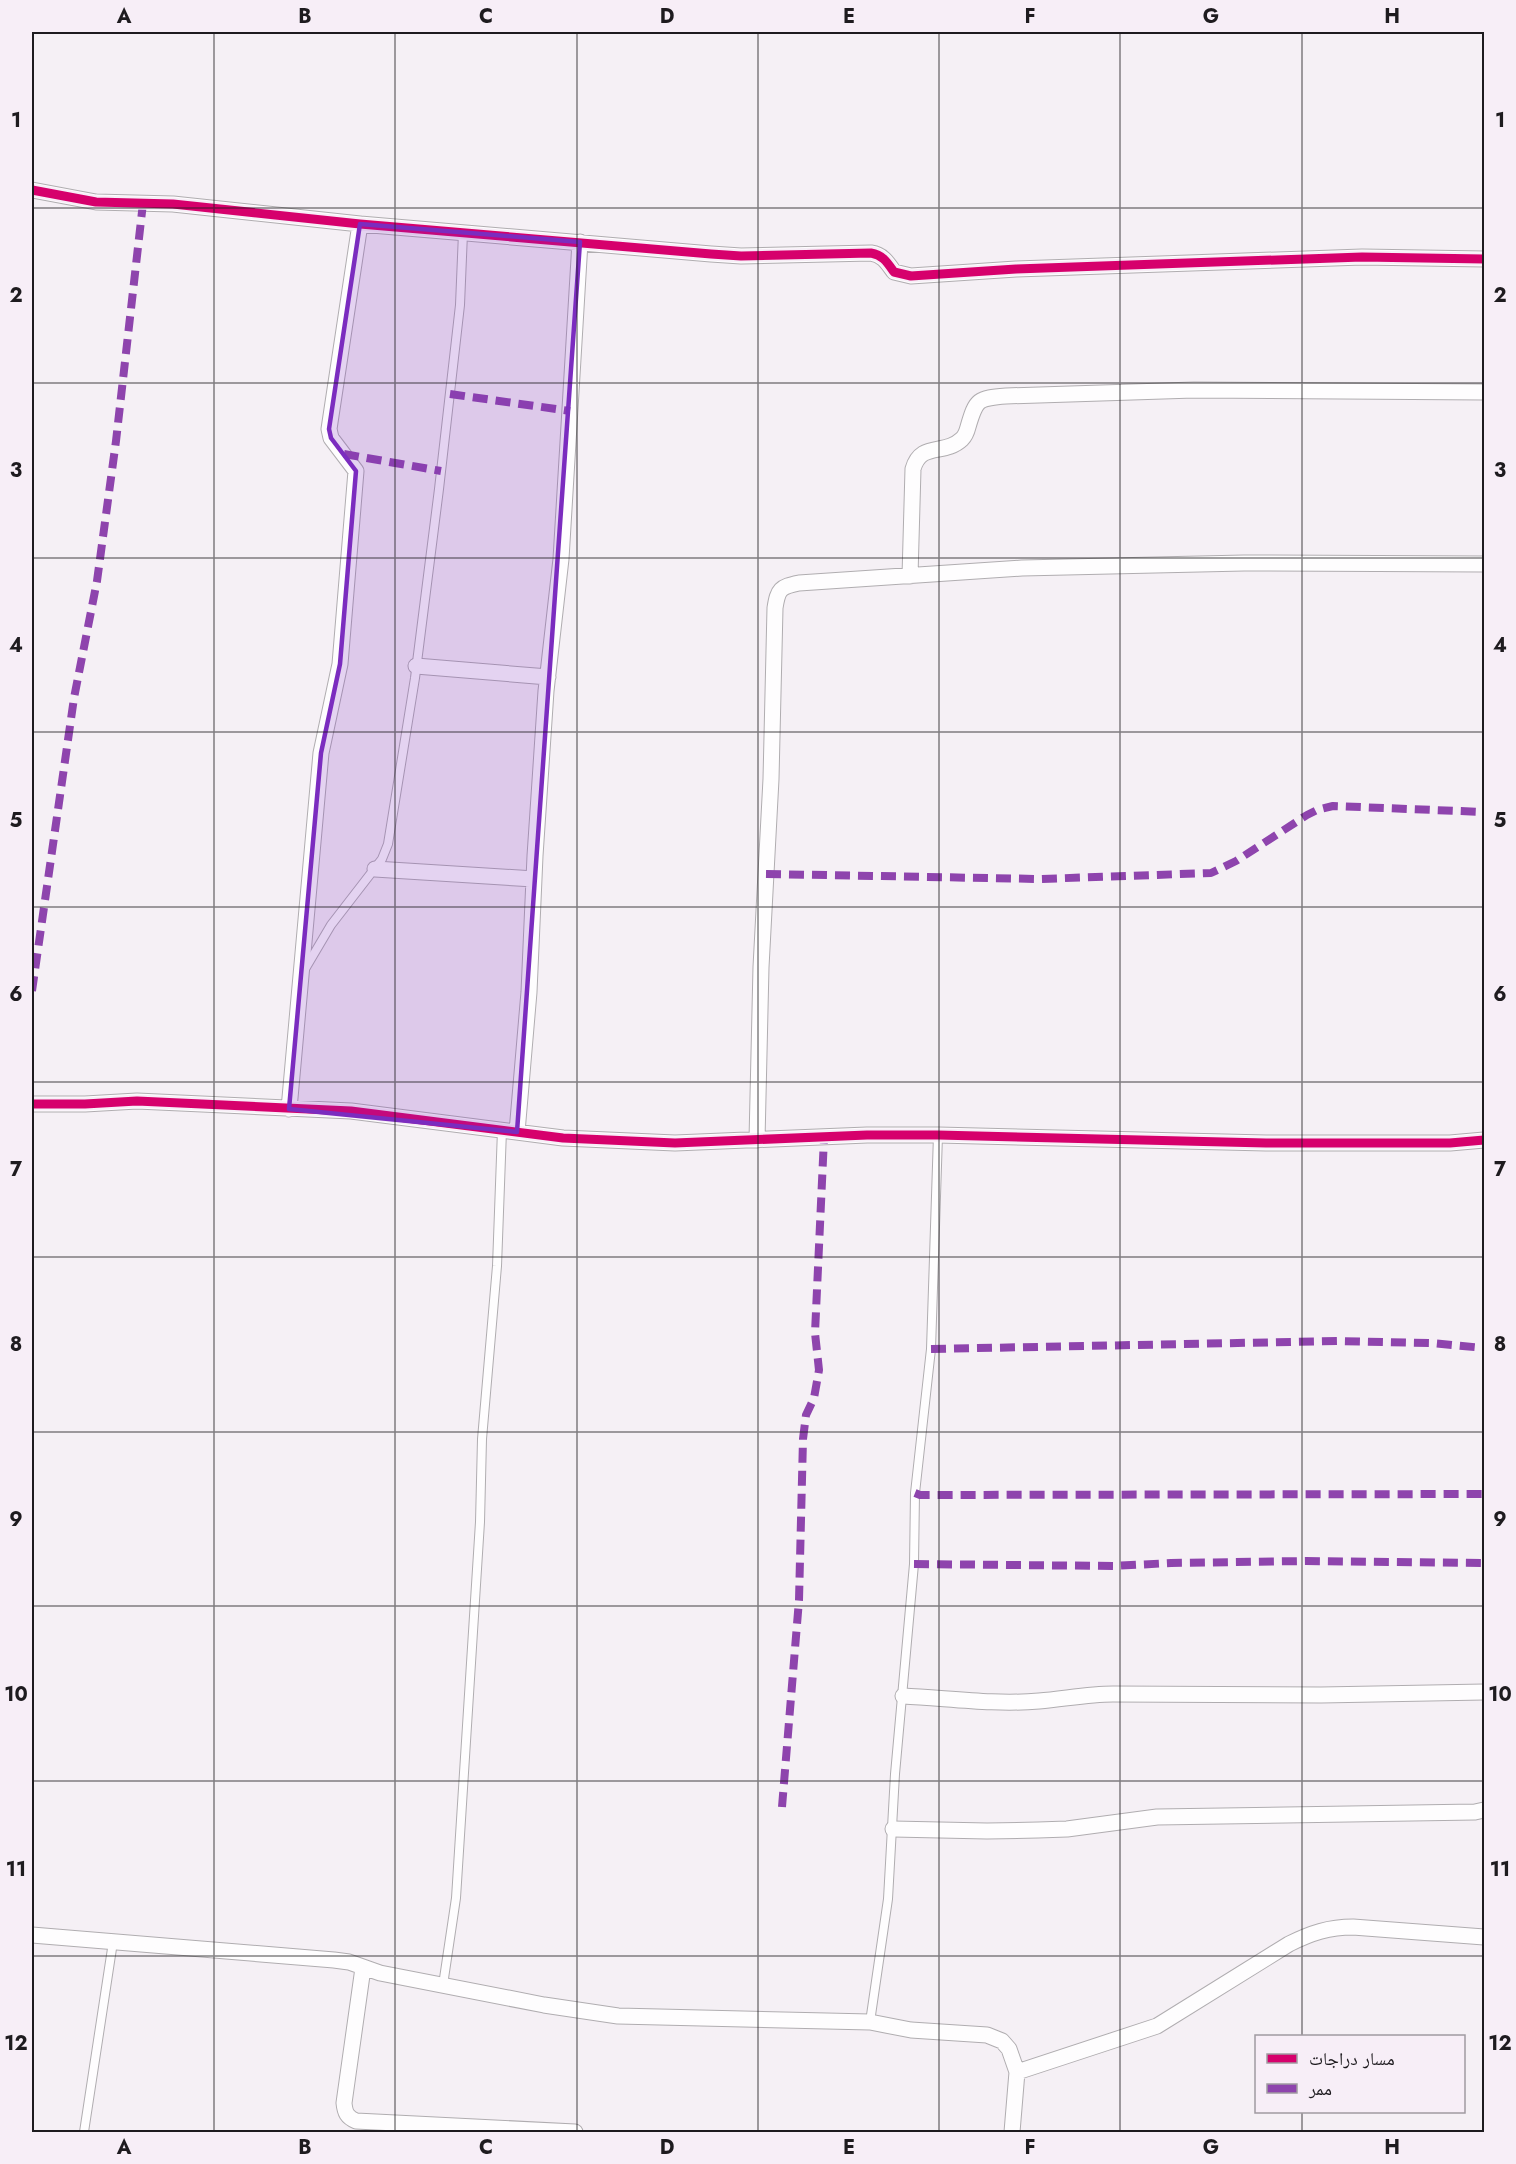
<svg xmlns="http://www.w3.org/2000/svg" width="1516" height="2164" font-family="Jost,'Noto Naskh Arabic',sans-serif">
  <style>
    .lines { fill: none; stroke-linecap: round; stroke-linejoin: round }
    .service-casing { stroke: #b0adb0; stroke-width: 10 }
    .minor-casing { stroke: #b0adb0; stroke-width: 17 }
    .service { stroke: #fefdfe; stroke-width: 8 }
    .minor { stroke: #fefdfe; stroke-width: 15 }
    .quiet { stroke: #8e44ad; stroke-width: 8; stroke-dasharray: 15 8; stroke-linecap: butt }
    .cycleway-casing { stroke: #f7eef7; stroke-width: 13 }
    .cycleway { stroke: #d6006c; stroke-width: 9 }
    .marked { fill: #7b2cbf; fill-opacity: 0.2; stroke: #7b2cbf; stroke-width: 4.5; stroke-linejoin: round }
    .grid { fill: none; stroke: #1e1b1f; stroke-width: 1.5; stroke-opacity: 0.55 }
    .neatline { fill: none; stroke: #1e1b1f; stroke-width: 2 }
    .grid-label { font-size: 20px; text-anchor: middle; font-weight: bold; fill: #1e1b1f }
  </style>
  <rect width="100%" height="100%" fill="#f5f0f5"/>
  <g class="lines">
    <g class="service-casing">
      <path id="service" d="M305 969 331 925 382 859 388 844 415 678 439 489 460 305 463 233
        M443 1985 456 1898 480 1522 482 1439 497 1266 502 1130
        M870 2022 888 1899 895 1774 914 1564 915 1493 931 1349 938 1135
        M84 2132 113 1942"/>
    </g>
    <g class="minor-casing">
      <path id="minor" d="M32 190 96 202 173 204 360 224 711 254 741 256 871 253C883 255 887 262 894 272L911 276 1016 269 1362 257 1484 259
        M910 576 913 469C921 441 944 456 962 439 965 436 967 431 968 427 976 399 978 398 1006 396L1194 390 1484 392
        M416 666 548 677
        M375 869 534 879
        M32 1104H85L137 1101 351 1111 563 1138 675 1143 867 1135H938L1266 1143H1450L1484 1140
        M289 1109 321 753 340 664 356 471 331 438 329 429 360 224
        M517 1132 529 992 535 856 546 691 561 559 580 242
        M757 1140 761 967 771 779 775 608C778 589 780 587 799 583L1022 568 1244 563 1484 564
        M903 1696C947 1698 994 1705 1039 1701 1064 1699 1088 1694 1113 1694L1321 1695 1484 1692
        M893 1829 987 1831 1038 1830 1067 1829 1157 1817 1475 1812 1484 1810
        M32 1935 334 1960 349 1962 380 1973 544 2005 618 2016 870 2022 911 2030 987 2035 1002 2041 1009 2049 1017 2072 1012 2132
        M363 1968 344 2103C345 2113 347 2117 356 2121L575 2132
        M1017 2072 1157 2026 1289 1944C1311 1933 1329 1927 1353 1927L1484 1937"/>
    </g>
    <use href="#service" class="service"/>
    <use href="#minor" class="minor"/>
    <path class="quiet" d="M450 394 570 411
      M344 454 441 471
      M766 874 1040 879 1211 873 1236 861 1307 815 1317 810 1333 806 1484 812
      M32 991 74 698 97 581 116 441 143 203
      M931 1349 1339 1341 1431 1343 1484 1348
      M915 1493 920 1495 1484 1494
      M914 1564 1113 1566 1171 1563 1306 1561 1484 1563
      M782 1807 799 1600 803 1439 806 1415 814 1398 819 1370 815 1333 824 1138"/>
    <g class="cycleway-casing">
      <path id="cycleway" d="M32 190 96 202 173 204 360 224 711 254 741 256 871 253C883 255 887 262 894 272L911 276 1016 269 1362 257 1484 259
        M32 1104H85L137 1101 351 1111 563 1138 675 1143 867 1135H938L1266 1143H1450L1484 1140"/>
    </g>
    <use href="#cycleway" class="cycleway"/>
  </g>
  <path class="marked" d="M360 224 580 242 517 1132 289 1109 321 753 340 664 356 471 331 438 329 429Z"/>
  <path class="grid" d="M214 32V2132M395 32V2132M577 32V2132M758 32V2132M939 32V2132M1120 32V2132M1302 32V2036M32 208H1484M32 383H1484M32 558H1484M32 732H1484M32 907H1484M32 1082H1484M32 1257H1484M32 1432H1484M32 1606H1484M32 1781H1484M32 1956H1484M1302 2112V2132"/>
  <rect width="1516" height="2164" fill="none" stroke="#f7eef7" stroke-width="66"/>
  <rect x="1255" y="2035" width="210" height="78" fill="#f7eef7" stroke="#a09aa1" stroke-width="1.5"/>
  <rect x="1267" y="2054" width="30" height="9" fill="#d6006c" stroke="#a09aa1" stroke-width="1.5"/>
  <text x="1309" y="2065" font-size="18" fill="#1e1b1f">مسار دراجات</text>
  <rect x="1267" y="2084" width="30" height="9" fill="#8e44ad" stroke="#a09aa1" stroke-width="1.5"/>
  <text x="1309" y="2095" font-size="18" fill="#1e1b1f">ممر</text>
  <rect x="33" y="33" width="1450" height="2098" class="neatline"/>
  <g class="grid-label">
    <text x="124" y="23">A</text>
    <text x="305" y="23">B</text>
    <text x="486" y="23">C</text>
    <text x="667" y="23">D</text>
    <text x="849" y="23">E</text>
    <text x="1030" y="23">F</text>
    <text x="1211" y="23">G</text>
    <text x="1392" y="23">H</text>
    <text x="16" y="127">1</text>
    <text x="1500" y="127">1</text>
    <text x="16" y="302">2</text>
    <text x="1500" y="302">2</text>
    <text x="16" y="477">3</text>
    <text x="1500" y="477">3</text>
    <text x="16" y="652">4</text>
    <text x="1500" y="652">4</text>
    <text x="16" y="827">5</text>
    <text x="1500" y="827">5</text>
    <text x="16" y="1001">6</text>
    <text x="1500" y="1001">6</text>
    <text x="16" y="1176">7</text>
    <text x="1500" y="1176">7</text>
    <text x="16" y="1351">8</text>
    <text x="1500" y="1351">8</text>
    <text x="16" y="1526">9</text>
    <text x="1500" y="1526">9</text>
    <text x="16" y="1701">10</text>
    <text x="1500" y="1701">10</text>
    <text x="16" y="1876">11</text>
    <text x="1500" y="1876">11</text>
    <text x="16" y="2050">12</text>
    <text x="1500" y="2050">12</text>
    <text x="124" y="2154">A</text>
    <text x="305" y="2154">B</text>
    <text x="486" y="2154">C</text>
    <text x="667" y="2154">D</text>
    <text x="849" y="2154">E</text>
    <text x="1030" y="2154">F</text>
    <text x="1211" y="2154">G</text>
    <text x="1392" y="2154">H</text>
  </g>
</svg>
